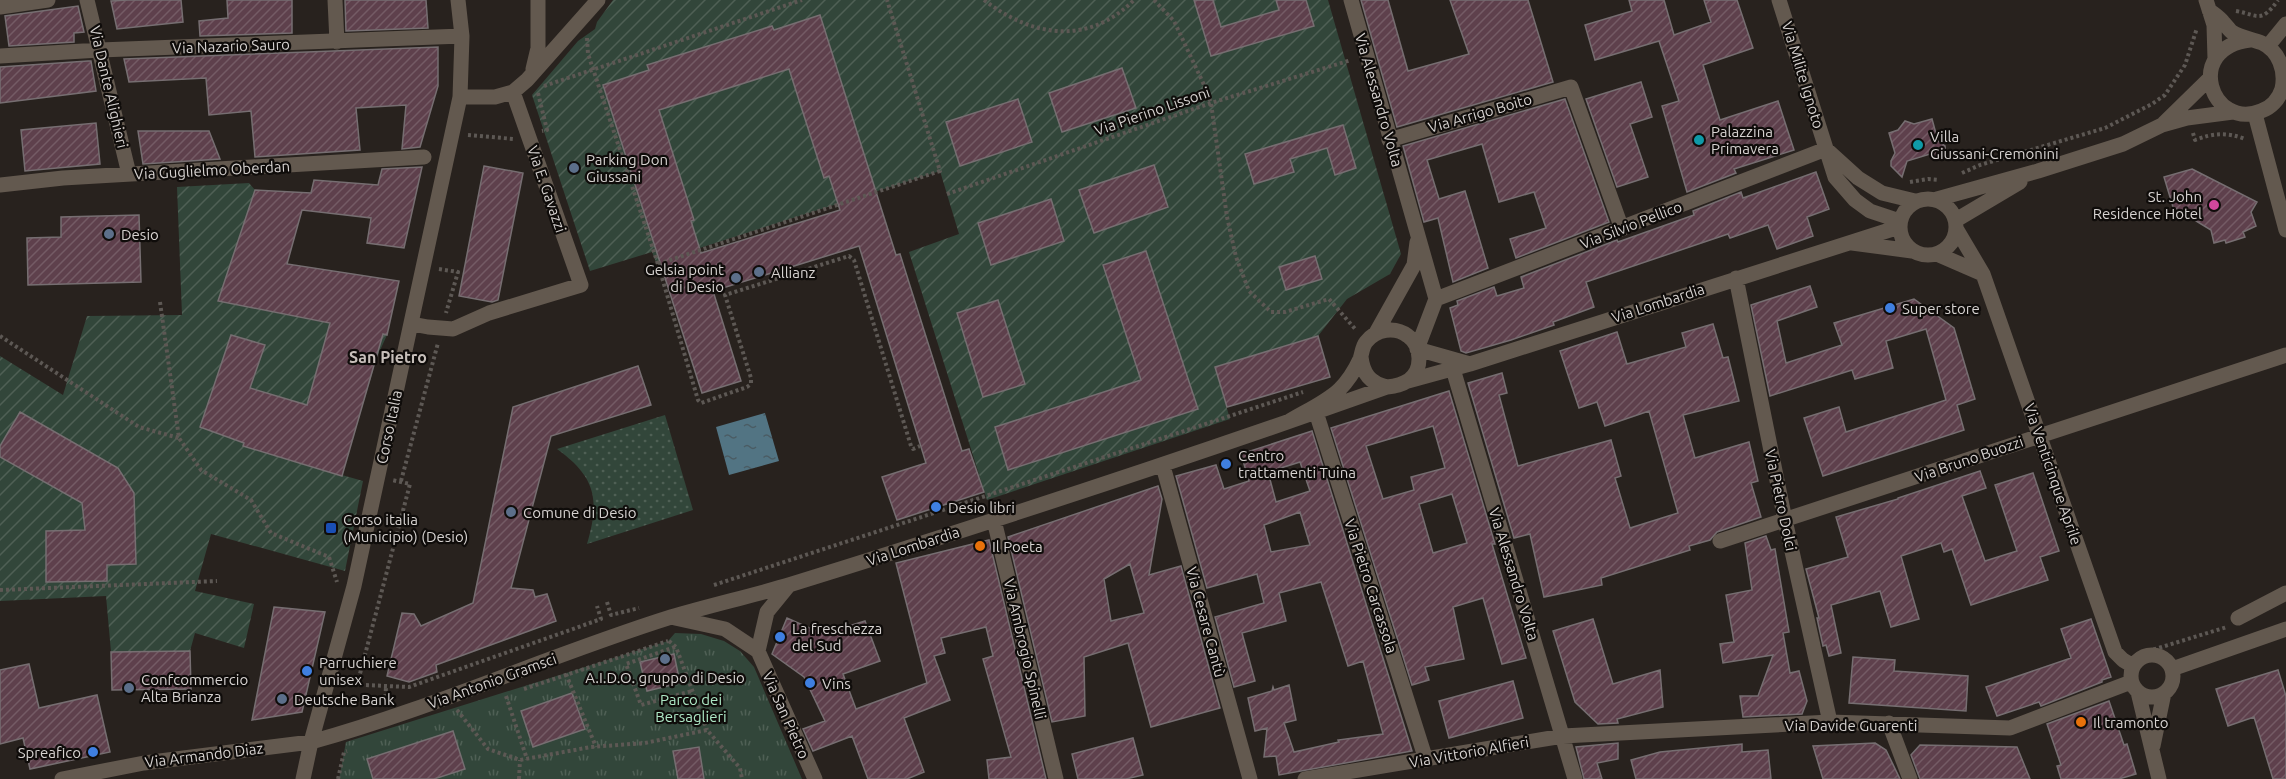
<svg xmlns="http://www.w3.org/2000/svg" width="2286" height="779" font-family="Ubuntu,sans-serif">
  <style>
    .grass { fill: url(#grass-dots) }
    .park { fill: url(#park-tufts) }
    .garden { fill: url(#garden-furrows) }
    .water { fill: url(#water-ripples) }
    .building { fill: url(#building-hatch); stroke: #766e71; stroke-width: 1.5; fill-rule: evenodd }
    .lines { fill: none; stroke-linecap: round; stroke-linejoin: round }
    .path { stroke: #5d5854; stroke-width: 4; stroke-dasharray: 3 3; stroke-linecap: butt }
    .minor { stroke: #63594f; stroke-width: 15 }
    .culture-dot { fill: #0f9aa8; stroke: #0f0c0a; stroke-width: 2 }
    .service-dot { fill: #5c6f8a; stroke: #0f0c0a; stroke-width: 2 }
    .hotel-dot { fill: #d1479c; stroke: #0f0c0a; stroke-width: 2 }
    .shop-dot { fill: #3f7fe0; stroke: #0f0c0a; stroke-width: 2 }
    .transit-dot { fill: #1a4fb4; stroke: #0f0c0a; stroke-width: 2 }
    .food-dot { fill: #e8710a; stroke: #0f0c0a; stroke-width: 2 }
    .labels { text-anchor: middle; dominant-baseline: central; stroke-width: 4.5; stroke-linejoin: round; paint-order: stroke }
    .street-label { font-size: 15px; fill: #d6d2d0; stroke: #0f0c0a }
    .poi-label { font-size: 15px; fill: #d6d2d0; stroke: #0f0c0a; text-anchor: start }
    .park-label { font-size: 15px; fill: #ade7c5; stroke: #0f0c0a }
    .neighbourhood-label { font-size: 16px; font-weight: bold; fill: #c7bfba; stroke: #0f0c0a }
  </style>
  <defs>
    <pattern id="grass-dots" width="8" height="8" patternUnits="userSpaceOnUse" patternTransform="scale(1.5)"><rect width="8" height="8" fill="#32463a"/><path d="M2 2h.1M6 6h.1" fill="none" stroke="#4f6055" stroke-width="1.8" stroke-linecap="round"/></pattern>
    <pattern id="park-tufts" width="24" height="20" patternUnits="userSpaceOnUse" patternTransform="scale(1.5)"><rect width="24" height="20" fill="#32463a"/><path d="M3 7l-1-3M5 7V3M7 7l1-3M15 17l-1-3M17 17v-4M19 17l1-3" fill="none" stroke="#4f6055"/></pattern>
    <pattern id="garden-furrows" width="10" height="10" patternUnits="userSpaceOnUse" patternTransform="scale(1.5)"><rect width="10" height="10" fill="#32463a"/><path d="M-1 1l2-2M0 10L10 0M9 11l2-2" fill="none" stroke="#4f6055"/></pattern>
    <pattern id="water-ripples" width="26" height="14" patternUnits="userSpaceOnUse" patternTransform="scale(1.5)"><rect width="26" height="14" fill="#527483"/><path d="M2 4q2-2 4 0t4 0M15 11q2-2 4 0t4 0" fill="none" stroke="#4a5c64"/></pattern>
    <pattern id="building-hatch" width="6" height="6" patternUnits="userSpaceOnUse" patternTransform="scale(1.5)"><rect width="6" height="6" fill="#5e404c"/><path d="M-1 1l2-2M0 6l6-6M5 7l2-2" fill="none" stroke="#745b65"/></pattern>
  </defs>
  <rect width="100%" height="100%" fill="#28221e"/>
  <path class="grass" d="M665 415 693 510 587 544C600 500 596 477 557 449Z"/>
  <path class="park" d="M675 633 701 634 724 641 740 651 754 667 802 779H339L346 742 668 641Z"/>
  <path class="garden" d="M613 0H1328L1401 254 1390 274 1347 299 1318 336 1215 367 1230 419 987 500 909 252 959 234 940 171 656 262 652 252 590 271 532 95 578 41 595 29 597 22Z
    M249 183 255 190 218 301 387 335 377 357 342 475 363 481 345 571 211 534 195 591 254 604 244 648 195 633 190 651 111 652 106 596 0 601V356L63 395 87 316 182 315 177 187Z"/>
  <path class="water" d="M765 413 779 461 729 475 716 427Z"/>
  <path class="building" d="M128 0H181L183 22 117 29 111 1Z
    M227 0H292V33L200 36 199 21 228 18Z
    M345 0H426L428 28 346 31Z
    M1194 0H1213L1221 27 1279 10 1276 0H1306L1314 26 1211 56Z
    M1361 0H1388L1408 71 1469 54 1450 0H1528L1553 82 1397 127Z
    M1629 0H1664L1674 35 1711 22 1704 0H1737L1753 48 1703 65 1720 120 1778 101 1794 150 1734 169 1736 173 1687 192 1662 106 1679 101 1659 41 1595 60 1585 25 1632 11Z
    M78 6 84 32 74 33V42L9 46 5 16Z
    M820 15 896 255 900 254 962 451 969 449 984 492 897 520 882 477 926 463 859 246 713 291 741 381 702 393 603 85 649 70 647 65 772 26 774 30ZM789 69 824 178 829 176 840 210 701 253 691 221 694 220 659 110Z
    M438 47V86L420 147 402 149 406 105 356 108 360 150 255 157 251 111 209 115 206 78 129 82 124 59Z
    M88 61H91L96 91 0 103V67Z
    M1122 68 1136 108 1062 132 1049 93Z
    M1641 82 1652 117 1630 124 1648 177 1617 187 1586 99Z
    M1018 99 1032 142 960 166 946 122Z
    M1565 99 1609 222 1516 258 1510 239 1546 228 1534 192 1499 202 1482 144 1427 160 1439 199 1465 191 1488 268 1453 282 1438 218 1424 222 1403 146Z
    M1932 119 1938 141 1945 146 1946 156 1938 158 1930 154 1907 161 1902 177 1891 166V161L1895 153 1889 133 1898 130 1905 121 1914 124Z
    M96 123 100 164 25 171 21 130Z
    M1343 125 1356 168 1335 175 1327 148 1290 159 1294 172 1254 184 1245 154Z
    M138 131H209L220 159 143 164Z
    M1154 165 1168 207 1094 233 1079 190Z
    M484 166 523 173 498 300 492 302 459 296Z
    M422 167 404 248 367 243 371 218 302 210 287 264 399 281 387 335 383 334 342 476 243 446 244 443 200 427 231 335 265 345 250 388 307 405 330 323 218 301 255 190 311 193 314 180 378 185 382 169Z
    M2192 169 2257 202 2251 212 2256 226 2243 232 2245 237 2226 243 2225 240 2214 243 2211 230 2173 207 2164 177Z
    M1816 172 1829 209 1807 217 1813 236 1777 249 1768 225 1730 238 1728 234 1586 282 1594 307 1553 322 1554 325 1511 340 1466 353 1461 351 1450 308 1458 305 1457 301 1494 287 1497 296 1524 288 1521 277 1617 240 1618 242 1694 215 1693 211 1741 192 1743 198Z
    M1051 199 1064 241 991 265 978 223Z
    M139 215 141 282 28 285 27 238 61 237V217Z
    M1146 251 1198 409 1008 470 995 427 1141 380 1103 265Z
    M1315 256 1322 279 1286 290 1279 267Z
    M1810 286 1817 307 1777 321 1786 363 1842 345 1834 323 1914 299 1954 328 1975 399 1957 405 1964 430 1823 476 1804 418 1839 407 1846 432 1946 400 1926 329 1886 341 1893 368 1855 379 1852 370 1770 396 1751 305Z
    M998 300 1025 384 983 397 957 313Z
    M1713 324 1723 358 1728 357 1739 401 1683 415 1695 458 1749 442 1758 481 1751 483 1761 517 1717 532 1710 540 1689 546 1690 550 1601 578 1602 585 1544 597 1530 534 1514 538 1468 383 1502 373 1507 393 1499 395 1518 466 1611 440 1621 476 1615 478 1630 528 1678 513 1649 411 1605 426 1597 402 1579 408 1560 351 1617 332 1627 364 1686 347 1682 333Z
    M1318 336 1330 377 1227 407 1215 367Z
    M638 366 651 405 551 436 511 588 533 590 535 597 547 594 556 621 436 665 437 672 409 682 387 676 402 613 414 614 421 626 473 603 513 407Z
    M1449 391 1495 544H1492L1526 658 1502 664 1483 598 1453 607 1464 659 1425 667 1429 680 1412 685 1331 428ZM1433 426 1445 468 1411 477 1414 490 1383 499 1366 446ZM1452 494 1467 543 1433 553 1419 504Z
    M20 412 118 468 134 493 136 564 107 565V581L46 582V531L85 530 82 503 0 457V446Z
    M1312 431 1412 751 1279 775 1276 756 1264 757 1267 728 1255 731 1248 698 1272 691 1273 687 1274 690 1289 685 1296 720 1284 723 1294 752 1339 742 1338 740 1383 734 1363 661 1348 666 1321 582 1279 593 1286 621 1242 633 1255 681 1234 687 1215 617 1264 603 1257 574 1207 588 1176 476 1216 465 1224 489 1249 481 1241 454ZM1300 462 1310 491 1276 502 1268 472ZM1300 512 1310 545 1271 552 1264 525Z
    M1980 471 1986 488 1962 496 1985 561 2017 551 1995 485 2033 473 2059 551 2040 557 2048 580 1971 605 1952 549 1944 552 1941 543 1901 556 1919 619 1891 627 1880 591 1831 605 1841 653 1829 656 1826 645 1823 646 1817 618H1819L1806 569 1848 557 1836 517 1898 499V498Z
    M1158 486 1162 499 1149 575 1181 566 1220 708 1151 727 1128 643 1084 657 1085 716 1052 722 1008 537ZM1130 564 1144 613 1111 621 1104 579Z
    M1766 536 1771 550 1775 549 1789 632 1783 633 1790 673 1799 671 1807 701 1802 714 1743 717 1740 696H1758L1773 655 1723 663 1720 644 1734 642 1726 595 1752 590 1745 543Z
    M989 540 1046 779H989L987 760 1011 757 983 659 993 656 986 627 941 638 945 653 934 656 950 700 904 718 924 772 907 779H868L852 736 813 751 803 729 825 721 804 677 772 654 787 618 823 634 865 621 880 661 843 674 856 709 927 683 896 563Z
    M274 607 325 612 302 712 252 720Z
    M1593 619 1613 684 1660 670 1663 707 1617 719 1618 723 1598 724 1575 702 1553 631Z
    M2091 619 2111 677 2102 680V682L2041 706 2039 702 1997 716 1986 687 2071 658 2061 629Z
    M190 651 191 689 112 690 111 652Z
    M674 654 680 683 647 691 640 662Z
    M1853 657 1895 660 1894 671 1968 676 1966 711 1849 703Z
    M29 664 39 708 97 695 110 752 30 769 23 738 0 744V670Z
    M2278 670 2286 696V779H2273L2254 717 2228 726 2216 689Z
    M1513 681 1523 718 1449 738 1439 701Z
    M572 693 585 729 533 747 521 711Z
    M2109 701 2124 745 2127 744 2136 774 2119 779H2061L2057 766 2061 765 2047 724Z
    M453 731 465 769 434 779H373L367 759Z
    M1133 738 1143 775 1126 779H1078L1072 754Z
    M1618 743V759L1597 763 1602 779H1584L1576 747Z
    M1875 743 1886 750 1900 779H1823L1813 746Z
    M1742 744V752L1768 750 1771 779H1636L1631 760 1660 752Z
    M1920 745 2017 747 2030 779H1920L1911 755Z
    M699 747 704 779H678L673 751Z"/>
  <g class="lines">
    <path class="path" d="M984 0C1032 37 1088 46 1134 0
      M1154 0 1174 21 1205 87 1211 103 1227 217 1236 257 1249 291 1271 312H1285L1329 299 1356 330
      M2236 11C2258 15 2261 24 2278 0
      M587 38 588 54 658 264 698 400 701 403 747 387 751 384V378L725 295 849 256 854 260 911 446 913 449 920 446
      M544 86 802 0
      M538 93 547 130 542 131
      M2193 133 2195 140C2213 133 2227 132 2245 139
      M468 135 514 139
      M1962 173 1980 165 2105 128 2152 104 2165 95 2185 65 2197 28
      M1910 182 1928 179 1939 180
      M947 194 1211 103 1351 60
      M658 264 940 171 887 0
      M439 269 458 272 446 313
      M160 302 179 438 201 470 251 500 271 533 329 557 337 582
      M0 336 139 427 179 438
      M401 481 438 343
      M714 585 1303 392
      M0 590 217 581
      M607 602 611 615 639 608
      M669 641 676 647 707 730
      M675 647 626 664 641 705 692 691
      M2142 653 2227 627
      M566 674 596 747
      M342 684 409 687 601 619 597 606
      M357 685 410 484 392 480
      M524 689 668 641
      M506 696 527 759
      M385 703 386 687
      M457 710 488 749 520 760 591 747 645 743 707 730 740 768 742 779
      M338 779 344 752 347 751
      M519 779 520 760"/>
    <path class="minor" d="M87 0 129 174
      M335 0 337 42
      M1351 0 1436 299 1417 349
      M1779 0 1835 177 1855 200 1870 211 1900 221
      M2206 0 2214 25 2215 59
      M0 7 48 0
      M2209 10C2214 14 2219 17 2223 22 2226 25 2229 30 2232 32 2241 38 2253 39 2262 43 2279 51 2286 71 2282 89 2279 99 2271 108 2261 111 2211 131 2183 48 2250 40
      M2268 46 2286 24
      M0 56 100 50 462 36
      M533 69 538 48V0
      M460 97H495L513 92 527 80 598 0
      M2255 114 2286 230
      M2164 123 2210 78
      M1389 140 1571 87 1622 229
      M1826 149 1858 178 1882 193 1915 201
      M0 185 63 178 424 157
      M1900 227a28 28 0 1 1 56 0a28 28 0 1 1-56 0Z
      M1937 199 2038 171 2123 144 2162 125 2187 118 2233 112
      M1956 220 2020 182
      M1957 230 1983 274 2115 652 2123 660 2133 666
      M1852 243 1912 251
      M1937 254 1983 274
      M1736 278 1785 520 1830 722
      M1436 299 1826 149
      M412 324 428 327 453 329 489 313 581 285 513 92
      M1376 333 1414 265 1417 242
      M1417 349 1470 364
      M1361 357C1363 374 1370 383 1387 387
      M1453 369 1575 779
      M1408 381 1470 364 1899 227
      M1316 412 1426 760
      M1163 466 1250 779
      M994 520 1056 779
      M1720 541 2286 355
      M675 618 725 629 758 651 815 779
      M2238 618 2286 593
      M758 651 767 612 789 585
      M2131 676a21 21 0 1 1 42 0a21 21 0 1 1-42 0Z
      M2172 669 2286 629
      M2138 692 2159 779
      M1889 723 1910 779
      M2153 746 2164 693
      M62 779 144 763 311 742C434 708 550 655 671 617 711 605 752 596 792 584 992 522 1190 457 1387 387 1395 386 1402 385 1409 380 1423 370 1422 346 1408 336 1395 326 1376 329 1366 342 1362 347 1362 354 1360 359 1355 370 1347 382 1339 390 1325 403 1304 412 1288 422
      M303 779 311 742 354 586 460 97 462 36 458 0
      M1305 779 1563 736 1830 722 2010 728 2131 682"/>
  </g>
  <g class="culture-dot">
    <circle cx="1699" cy="140" r="6"/>
    <circle cx="1918" cy="145" r="6"/>
  </g>
  <g class="service-dot">
    <circle cx="574" cy="168" r="6"/>
    <circle cx="109" cy="234" r="6"/>
    <circle cx="759" cy="272" r="6"/>
    <circle cx="736" cy="278" r="6"/>
    <circle cx="511" cy="512" r="6"/>
    <circle cx="665" cy="659" r="6"/>
    <circle cx="129" cy="688" r="6"/>
    <circle cx="282" cy="699" r="6"/>
  </g>
  <circle class="hotel-dot" cx="2214" cy="205" r="6"/>
  <g class="shop-dot">
    <circle cx="1890" cy="308" r="6"/>
    <circle cx="1226" cy="464" r="6"/>
    <circle cx="936" cy="507" r="6"/>
    <circle cx="780" cy="637" r="6"/>
    <circle cx="307" cy="671" r="6"/>
    <circle cx="810" cy="683" r="6"/>
    <circle cx="93" cy="752" r="6"/>
  </g>
  <rect class="transit-dot" x="325" y="522" width="12" height="12" rx="3"/>
  <g class="food-dot">
    <circle cx="980" cy="546" r="6"/>
    <circle cx="2081" cy="722" r="6"/>
  </g>
  <g class="labels">
    <g class="street-label">
      <text transform="translate(231 46) rotate(-2)">Via Nazario Sauro</text>
      <text transform="translate(1803 75) rotate(73)">Via Milite Ignoto</text>
      <text transform="translate(109 87) rotate(77)">Via Dante Alighieri</text>
      <text transform="translate(1379 100) rotate(74)">Via Alessandro Volta</text>
      <text transform="translate(1152 111) rotate(-19)">Via Pierino Lissoni</text>
      <text transform="translate(1480 113) rotate(-16)">Via Arrigo Boito</text>
      <text transform="translate(212 170) rotate(-3)">Via Guglielmo Oberdan</text>
      <text transform="translate(547 189) rotate(71)">Via E. Gavazzi</text>
      <text transform="translate(1631 225) rotate(-21)">Via Silvio Pellico</text>
      <text transform="translate(1658 303) rotate(-18)">Via Lombardia</text>
      <text transform="translate(389 427) rotate(-78)">Corso Italia</text>
      <text transform="translate(1969 459) rotate(-19)">Via Bruno Buozzi</text>
      <text transform="translate(2053 474) rotate(71)">Via Venticinque Aprile</text>
      <text transform="translate(1781 500) rotate(78)">Via Pietro Dolci</text>
      <text transform="translate(913 546) rotate(-18)">Via Lombardia</text>
      <text transform="translate(1514 574) rotate(73)">Via Alessandro Volta</text>
      <text transform="translate(1371 586) rotate(72)">Via Pietro Carcassola</text>
      <text transform="translate(1206 622) rotate(75)">Via Cesare Cantù</text>
      <text transform="translate(1025 649) rotate(77)">Via Ambrogio Spinelli</text>
      <text transform="translate(492 681) rotate(-20)">Via Antonio Gramsci</text>
      <text transform="translate(786 715) rotate(66)">Via San Pietro</text>
      <text x="1851" y="725">Via Davide Guarenti</text>
      <text transform="translate(1469 752) rotate(-10)">Via Vittorio Alfieri</text>
      <text transform="translate(204 755) rotate(-7)">Via Armando Diaz</text>
    </g>
    <g class="poi-label">
      <text x="1711" y="131">Palazzina<tspan x="1711" dy="17">Primavera</tspan></text>
      <text x="1930" y="136">Villa<tspan x="1930" dy="17">Giussani-Cremonini</tspan></text>
      <text x="586" y="159">Parking Don<tspan x="586" dy="17">Giussani</tspan></text>
      <text x="2202" y="196" text-anchor="end">St. John<tspan x="2202" dy="17">Residence Hotel</tspan></text>
      <text x="121" y="234">Desio</text>
      <text x="724" y="269" text-anchor="end">Gelsia point<tspan x="724" dy="17">di Desio</tspan></text>
      <text x="771" y="272">Allianz</text>
      <text x="1902" y="308">Super store</text>
      <text x="1238" y="455">Centro<tspan x="1238" dy="17">trattamenti Tuina</tspan></text>
      <text x="948" y="507">Desio libri</text>
      <text x="523" y="512">Comune di Desio</text>
      <text x="343" y="519">Corso italia<tspan x="343" dy="17">(Municipio) (Desio)</tspan></text>
      <text x="992" y="546">Il Poeta</text>
      <text x="792" y="628">La freschezza<tspan x="792" dy="17">del Sud</tspan></text>
      <text x="319" y="662">Parruchiere<tspan x="319" dy="17">unisex</tspan></text>
      <text x="665" y="677" text-anchor="middle">A.I.D.O. gruppo di Desio</text>
      <text x="141" y="679">Confcommercio<tspan x="141" dy="17">Alta Brianza</tspan></text>
      <text x="822" y="683">Vins</text>
      <text x="294" y="699">Deutsche Bank</text>
      <text x="2093" y="722">Il tramonto</text>
      <text x="81" y="752" text-anchor="end">Spreafico</text>
    </g>
    <g class="park-label">
      <text x="691" y="699">Parco dei<tspan x="691" dy="17">Bersaglieri</tspan></text>
    </g>
    <g class="neighbourhood-label">
      <text x="388" y="357">San Pietro</text>
    </g>
  </g>
</svg>
